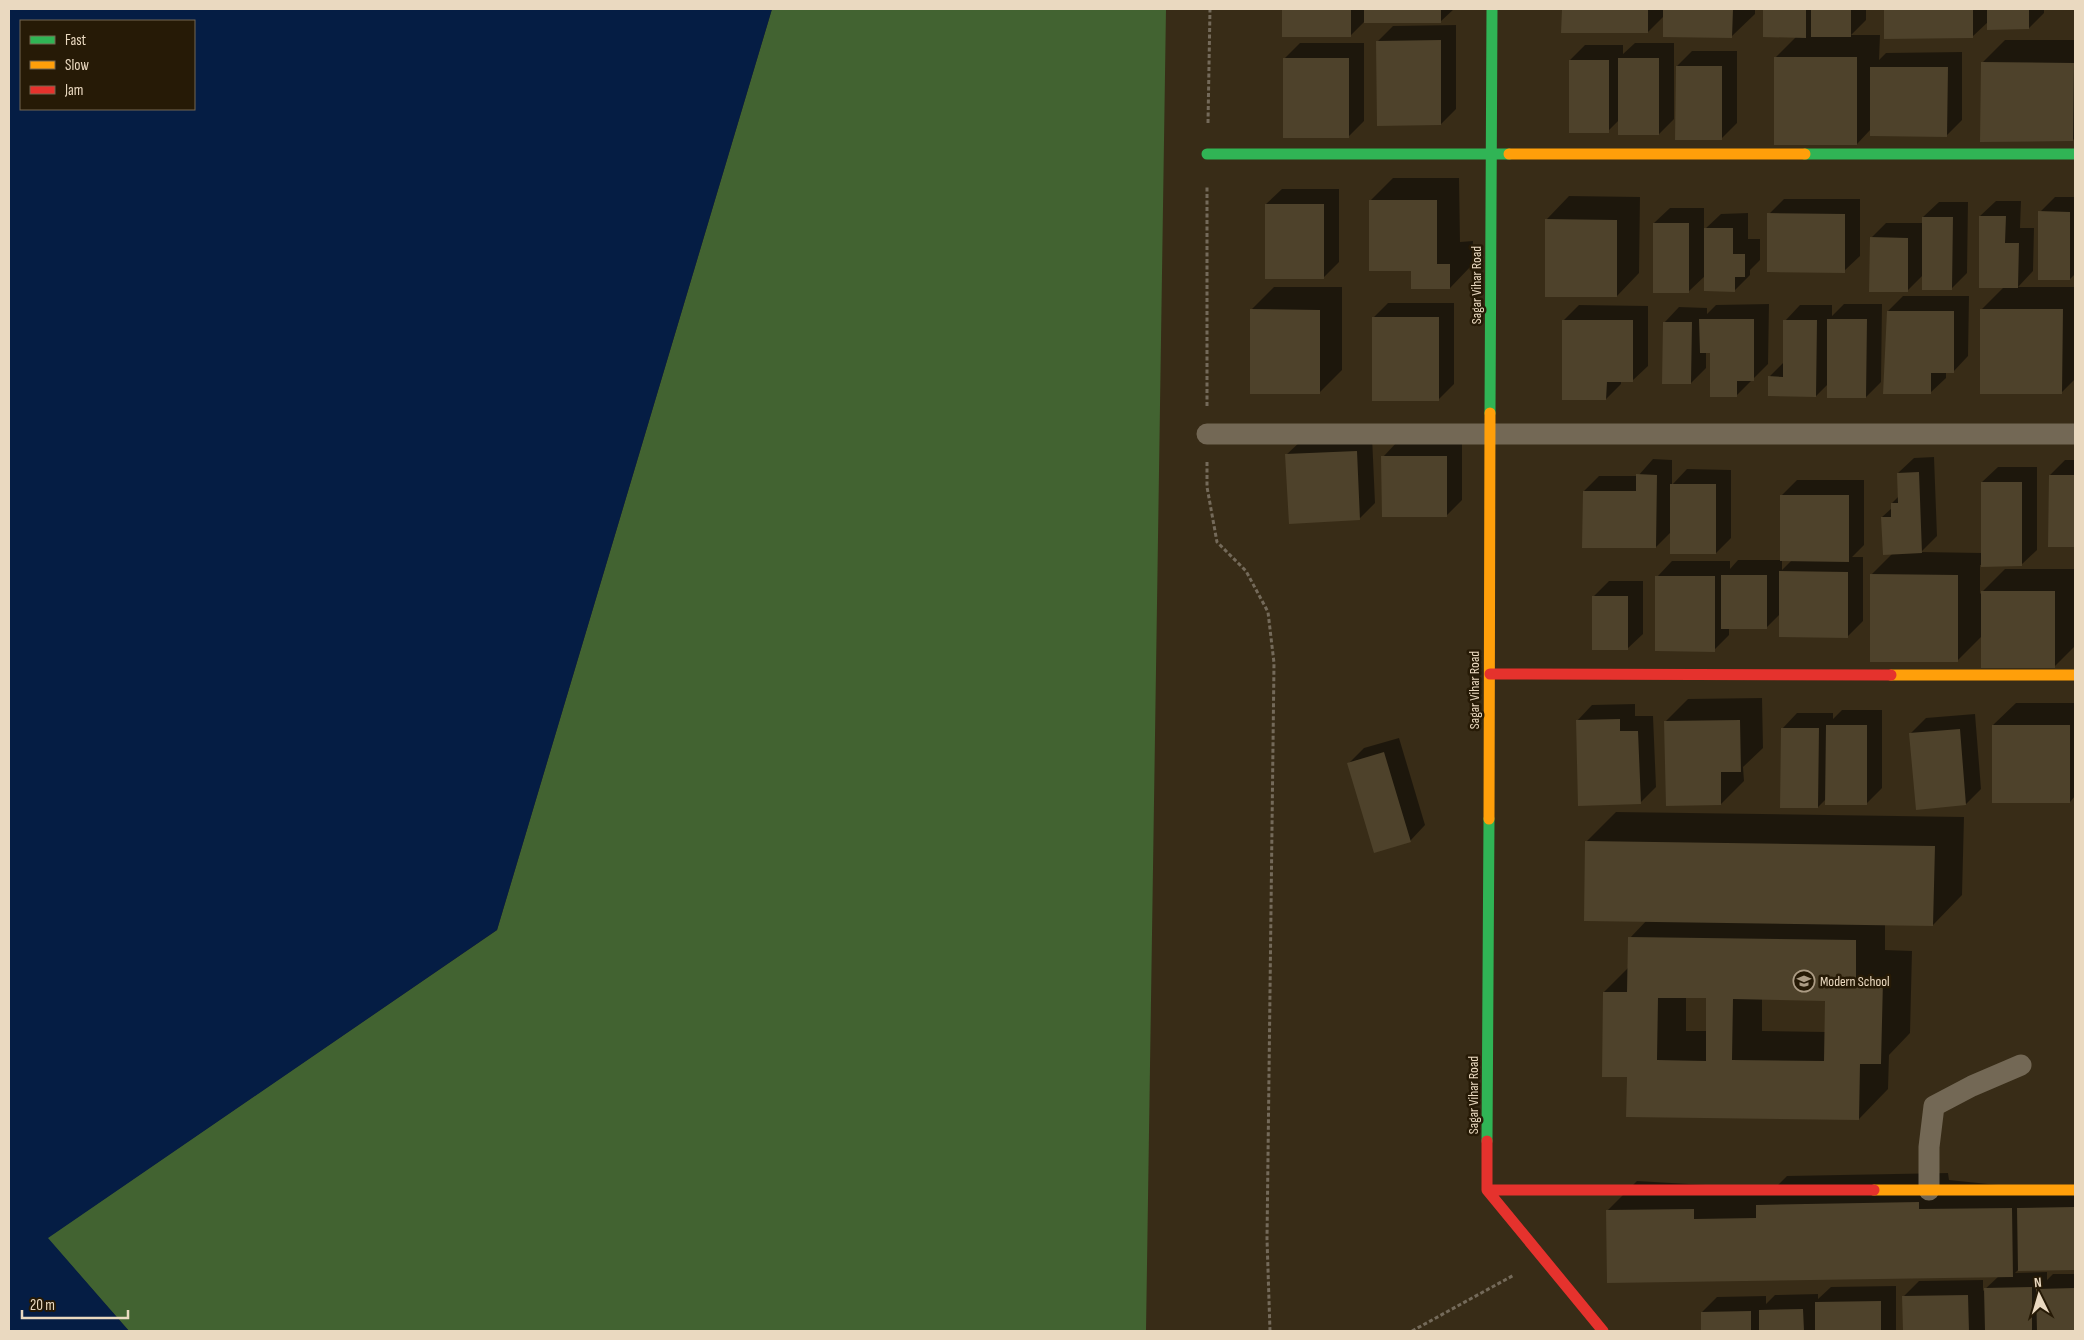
<svg xmlns="http://www.w3.org/2000/svg" width="2084" height="1340" font-family="'Sofia Sans Condensed',sans-serif">
  <style>
    .green { fill: #426331 }
    .water { fill: #051d44; fill-rule: evenodd }
    .shadow { fill: #0007; fill-rule: evenodd }
    .building { fill: #4e422b; fill-rule: evenodd }
    .lines { fill: none; stroke-linecap: round; stroke-linejoin: round }
    .path { stroke: #746a5a; stroke-width: 3; stroke-dasharray: 4 2.5; stroke-linecap: butt }
    .lane { stroke: #736855; stroke-width: 21 }
    .fast { stroke: #30b455; stroke-width: 11 }
    .slow { stroke: #ff9f0a; stroke-width: 11 }
    .jam { stroke: #e5322d; stroke-width: 11 }
    .labels { text-anchor: middle; dominant-baseline: central; stroke-width: 5; stroke-linejoin: round; paint-order: stroke }
    .street-label { font-size: 14px; fill: #ead9c0; stroke: #261a06 }
    .poi-label { font-size: 14px; fill: #ead9c0; stroke: #261a06; text-anchor: start }
  </style>
  <rect width="100%" height="100%" fill="#382c17"/>
  <path class="green" d="M772 9H1166L1146 1331H129L47 1238 497 930Z"/>
  <path class="water" d="M9 9H772L497 930 48 1238 129 1331H9ZM21 21H194V109H21Z"/>
  <path class="shadow" d="M1283 9H1454L1440 22H1364L1350 36H1283Z
    M1563 9H1755V14L1732 36 1664 16 1648 32H1563Z
    M1764 9H1866V20L1851 35H1880L1879 60 1886 53 1962 52V120L1947 135 1871 129 1857 144 1776 57 1797 36H1764Z
    M1885 9H2044V13L2029 28 1988 22 1972 37H1885Z
    M1456 25V109L1441 124 1378 41 1393 26Z
    M2005 40H2075V138L2073 140 1982 63Z
    M1300 43H1364V121L1349 136 1284 59Z
    M1635 43H1674V119L1659 134 1619 120 1608 131 1570 60 1585 45H1623V54Z
    M1692 51H1737V123L1721 139 1677 66Z
    M1393 178H1459L1460 242 1473 241 1472 265 1450 288 1412 269 1370 201Z
    M1282 189H1339V262L1324 277 1266 204Z
    M1569 196 1640 197 1639 273 1617 296 1547 219Z
    M2055 197H2075V274L2070 279 2040 212Z
    M1784 199H1860V256L1844 271 1769 214Z
    M1996 201H2021L2020 228H2034L2033 271 2018 287H2075V379L2062 392 1982 309 2004 287 1980 216Z
    M1939 202H1968L1967 273 1952 288 1923 275 1908 290 1871 238 1886 223H1923V217Z
    M1670 208H1704V230L1721 214 1748 213V239H1760V260L1750 270V275L1735 290 1706 275 1688 292 1654 223Z
    M1274 287H1342V370L1320 392 1251 310Z
    M1903 296H1969L1968 356 1953 372H1946V378L1930 393 1888 311Z
    M1388 303H1454V384L1438 400 1373 318Z
    M1769 304 1768 364 1737 395 1711 352H1706V368L1691 383 1664 323 1679 307 1707 308V314L1716 305Z
    M1844 304H1882L1881 382 1866 397 1828 384 1816 396 1769 377 1784 362 1785 321 1800 305H1832V316Z
    M1579 305 1648 306V366L1632 381H1621V384L1606 399 1563 321Z
    M1372 436 1375 503 1360 518 1286 455 1302 440Z
    M1398 441H1462V500L1447 515 1383 457Z
    M1934 457 1937 536 1921 552 1982 553V482L1998 467H2037V550L2021 565H1980V594L2005 569H2075V646L2054 667 1982 636 1957 661 1871 575 1893 553 1882 517 1892 508V503L1899 496 1898 473 1914 458Z
    M1653 459 1672 460V485L1687 469 1731 470V538L1716 553 1672 531 1656 547 1584 491 1599 476H1638Z
    M2065 460H2075V546H2050V475Z
    M1797 480H1864V545L1852 557H1863V621L1848 636 1780 614 1766 628H1729V635L1714 650 1657 577 1672 561H1730V569L1738 560H1781L1782 495ZM1782 560H1792L1782 570Z
    M1609 581H1643V634L1627 649 1594 596Z
    M1762 698 1763 748 1743 767 1744 781 1721 804 1665 722 1688 699Z
    M2016 703H2075V796L2070 802 1993 725Z
    M1635 704V716H1653L1656 787 1640 803 1577 721 1592 705Z
    M1842 710H1882V788L1867 803 1827 798 1818 807 1782 729 1797 713H1833V719Z
    M1975 714 1981 789 1966 804 1910 734 1926 718Z
    M1399 738 1425 825 1410 841 1349 763 1364 748Z
    M1616 812 1964 817 1962 895 1933 925 1885 924V950L1912 951 1910 1033 1889 1055 1888 1089 1859 1119 1628 1076 1604 992 1629 967 1630 938 1647 920 1586 842ZM1686 997H1708L1707 1031H1686ZM1762 998 1826 999V1032L1762 1031Z
    M1948 1173 1949 1180 2075 1193V1269L2018 1270 2015 1273 2047 1272V1280L2053 1274H2075V1331H1904V1296L1919 1281 1983 1280V1291L1999 1276 1607 1211 1637 1181 1774 1189 1787 1176Z
    M1896 1286V1331H1702V1312L1717 1297 1766 1296V1304L1775 1295 1818 1294V1299L1831 1287Z"/>
  <path class="building" d="M1282 9H1351V37H1282Z
    M1364 9H1441V23H1364Z
    M1562 9H1648V33H1561Z
    M1663 9H1733L1732 38 1663 37Z
    M1763 9H1806V38L1763 37Z
    M1811 9H1851V37H1811Z
    M1884 9H1973V38L1884 39Z
    M1987 9H2029V29L1987 30Z
    M1441 40V125L1377 126 1376 41Z
    M1774 57H1857V145H1774Z
    M1283 58H1349V138H1283Z
    M1618 58H1659V135H1618Z
    M1569 60H1609V133H1569Z
    M1981 62 2074 63 2073 141 1980 142Z
    M1676 66H1722V140H1675Z
    M1870 67H1948L1947 137 1870 136Z
    M1369 200H1437V264H1450V289H1411V271H1369Z
    M1265 204H1324V279H1265Z
    M2038 211 2070 212V280H2038Z
    M1767 213 1845 214V273L1767 272Z
    M1979 216H2006L2005 243H2019L2018 288H1979Z
    M1922 217H1953L1952 290H1922Z
    M1545 219 1617 220V297H1545Z
    M1653 223H1689V293H1653Z
    M1704 228H1733V254H1745V277H1735V292L1704 291Z
    M1870 237 1908 238V292H1869Z
    M1250 309 1320 310V394H1250Z
    M1980 309H2063L2062 394H1980Z
    M1887 311H1954V373H1931V394H1883Z
    M1372 317H1439V401H1372Z
    M1699 319H1754V381H1737V397H1710V353H1700Z
    M1827 319H1867L1866 398H1827Z
    M1562 320H1633V382H1607L1606 400H1562Z
    M1783 320H1817L1816 397 1768 396V376L1783 377Z
    M1663 322H1692L1691 384H1662Z
    M1357 451 1360 520 1289 524 1285 454Z
    M1381 456H1447V517H1382Z
    M1919 472 1922 553 1883 555 1881 517H1891V503H1898L1897 473Z
    M1636 474 1657 475 1656 548H1582L1583 491H1636Z
    M2049 475H2075V547H2048Z
    M1981 482H2022V566L1981 567Z
    M1670 484H1716V554H1670Z
    M1780 495H1849V562L1780 561Z
    M1779 571 1848 572V638L1779 637Z
    M1870 574 1958 575V662H1870Z
    M1721 575H1767V629H1721Z
    M1655 576H1715V652L1655 651Z
    M1981 591H2055V668H1981Z
    M1592 596H1628V650H1592Z
    M1620 719V731H1638L1641 804 1578 806 1576 720Z
    M1740 720 1741 772H1721V805L1666 806 1664 721Z
    M1826 725H1867V805H1825Z
    M1992 725H2070V803H1992Z
    M1781 728H1819L1818 808H1780Z
    M1960 729 1966 805 1916 810 1909 733Z
    M1384 752 1411 842 1374 853 1347 763Z
    M1585 841 1935 846 1933 926 1584 921Z
    M1628 937 1856 940V979L1883 980 1881 1064H1860L1859 1120 1626 1117 1627 1077H1602L1603 992H1627ZM1658 998H1706V1061L1657 1060ZM1733 999 1825 1001 1824 1061 1732 1060Z
    M1919 1202V1209L2012 1208 2013 1277 1607 1283 1606 1210 1694 1209V1219L1756 1218V1205Z
    M2075 1207V1270L2018 1271 2017 1208Z
    M2032 1287V1331H1985L1984 1288Z
    M2075 1288V1331H2037L2036 1289Z
    M1968 1295 1969 1331H1903L1902 1296Z
    M1881 1301V1331H1815V1302Z
    M1803 1309 1804 1331H1759V1310Z
    M1751 1311V1331H1701V1312Z"/>
  <g class="lines">
    <path class="path" d="M1208 123 1210 9
      M1207 406V187
      M1207 462V487L1217 542 1246 571 1268 612 1274 663 1267 1239 1270 1331
      M1412 1331 1514 1275"/>
    <path class="lane" d="M1207 434H2075
      M1929 1190V1147L1934 1106 1972 1086 2021 1065"/>
    <path class="fast" d="M1207 154H1509
      M1805 154H2075
      M1490 413 1492 9
      M1487 1141 1489 819"/>
    <path class="slow" d="M1509 154H1805
      M1891 675H2075
      M1489 819 1490 413
      M1874 1190H2075"/>
    <path class="jam" d="M1490 674 1891 675
      M1487 1141V1190L1603 1331
      M1487 1190H1874"/>
  </g>
  <defs>
    <g id="school-ring" transform="scale(1.125)"><circle r="9.5" fill="#261a06" stroke="#ac9c85" stroke-width="1.5"/><path d="M0-5L7-2L0 1L-7-2ZM-4 1L0 2.5L4 1V4Q0 6-4 4Z" fill="#ac9c85"/></g>
  </defs>
  <g fill-rule="evenodd">
    <use href="#school-ring" x="1804" y="981"/>
  </g>
  <g class="labels">
    <g class="street-label">
      <text transform="translate(1476 285) rotate(-90)">Sagar Vihar Road</text>
      <text transform="translate(1474 690) rotate(-90)">Sagar Vihar Road</text>
      <text transform="translate(1473 1095) rotate(-90)">Sagar Vihar Road</text>
    </g>
    <g class="poi-label">
      <text x="1820" y="981">Modern School</text>
    </g>
  </g>
  <rect width="2084" height="1340" fill="none" stroke="#ead9c0" stroke-width="20"/>
  <rect x="20" y="20" width="175" height="90" fill="#261a06" stroke="#746650"/>
  <rect x="30" y="36" width="25" height="8" fill="#30b455" stroke="#746650"/>
  <text x="65" y="45" font-size="15" fill="#ead9c0">Fast</text>
  <rect x="30" y="61" width="25" height="8" fill="#ff9f0a" stroke="#746650"/>
  <text x="65" y="70" font-size="15" fill="#ead9c0">Slow</text>
  <rect x="30" y="86" width="25" height="8" fill="#e5322d" stroke="#746650"/>
  <text x="65" y="95" font-size="15" fill="#ead9c0">Jam</text>
  <g transform="translate(2039 1295) rotate(355)" stroke="#261a06" stroke-width="4" paint-order="stroke">
  <path d="M0-4L9 19L0 12L-9 19Z" fill="#ead9c0"/>
  <text y="-8" font-size="14" font-weight="bold" text-anchor="middle" fill="#ead9c0">N</text>
  </g>
  <path d="M22 1310v8h106v-8" fill="none" stroke="#ead9c0" stroke-width="2.5"/>
  <text x="30" y="1310" font-size="15" fill="#ead9c0" stroke="#261a06" stroke-width="4" paint-order="stroke">20 m</text>
</svg>
